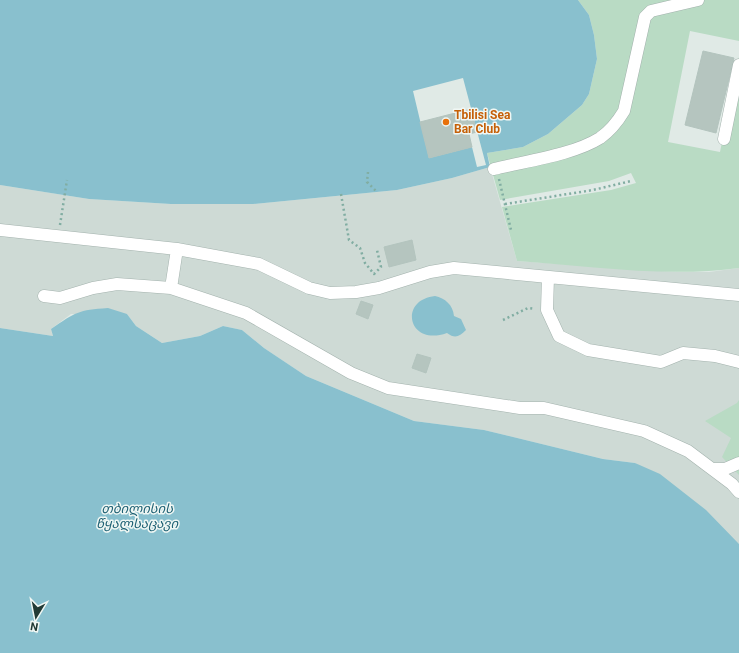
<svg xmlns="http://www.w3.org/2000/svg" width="739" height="653" font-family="Roboto,'Noto Sans Georgian',sans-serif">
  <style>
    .built { fill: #cedad5 }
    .green { fill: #b9dbc4 }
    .water { fill: #89c0ce }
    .pier { fill: #e0eae6 }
    .building { fill: #b5c5bf; stroke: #b3c4be }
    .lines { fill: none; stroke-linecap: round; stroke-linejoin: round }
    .minor-casing { stroke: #a3b2ad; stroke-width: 13 }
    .path { stroke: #81ada2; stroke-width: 2.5; stroke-dasharray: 2 3; stroke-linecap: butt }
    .minor { stroke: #fff; stroke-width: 12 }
    .food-dot { fill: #e8710a; stroke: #f0f7f4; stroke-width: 1.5 }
    .labels { text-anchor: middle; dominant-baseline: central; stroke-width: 3; stroke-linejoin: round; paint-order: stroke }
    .food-label { font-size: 12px; font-weight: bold; fill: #c56008; stroke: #f0f7f4; text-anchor: start }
    .water-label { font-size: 13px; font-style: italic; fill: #1e6174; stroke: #f0f7f4 }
  </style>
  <rect width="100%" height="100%" fill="#e0eae6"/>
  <path class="built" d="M490 167 517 261 677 272H709L739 268V544L635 463 603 459 484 430 414 421 306 376 264 348 242 330 223 326 200 336 162 343 136 326 127 314H71L51 329 53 336 0 328V185L89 199 171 204H253L397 190 452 178Z"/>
  <path class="green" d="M578 0H739V41L690 31 668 142 720 152 739 57V268C667 278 590 266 517 261L502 207 611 190 636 183 631 173 609 181 500 200 487 153 523 147 548 134 582 105 589 94 597 59 594 35 589 15Z
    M739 400V475L722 457 731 438 705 421 737 403Z"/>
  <path class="water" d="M0 0H578L589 15 594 35 597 59 589 94 582 105 548 134 523 147 487 153 490 167 452 178 397 190 253 204H171L89 199 0 185Z
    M435 296C445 298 453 305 454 316L461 319 466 330C459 337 455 339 447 333 408 347 398 300 435 296Z
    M108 308 127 314 136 326 162 343 200 336 223 326 242 330 264 348 306 376 414 421 484 430 603 459 635 463 660 474 706 510 739 544V653H0V328L53 336 51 329C76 312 78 310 108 308Z"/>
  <path class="pier" d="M463 78 486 165 477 167 472 147 429 158 413 91Z"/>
  <path class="building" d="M703 51 734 58 716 133 685 125Z
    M471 109 477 132 469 134 472 147 429 158 420 122Z
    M412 240 416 260 389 267 384 247Z
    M361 301 373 305 368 319 356 314Z
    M417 354 431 358 426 373 412 368Z"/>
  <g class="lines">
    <g class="minor-casing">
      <path id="minor" d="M724 139 739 65
        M494 169C526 161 573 155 600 138 610 131 618 121 624 111L645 17 651 11 698 0
        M0 230 177 249 259 264 309 288 330 293 356 292 379 288 430 272 454 268 739 295
        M177 249 171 288 246 313 351 373 388 388 520 408H544L644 431 688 451 732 484 739 492
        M548 277 547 310 559 336 588 350 661 362 683 353 715 356 739 362
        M44 296 60 298 93 288 117 284 171 288
        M712 469H725L739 463"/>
    </g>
    <path class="path" d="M368 172 367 182 376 191
      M499 179 511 230
      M341 194 349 240 360 248 365 263 374 274 381 267 377 250
      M505 204 593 190 631 181
      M60 225 67 180
      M503 320 528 308 535 309"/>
    <use href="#minor" class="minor"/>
  </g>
  <circle class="food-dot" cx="446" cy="122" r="4"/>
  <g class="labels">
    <g class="food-label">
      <text x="454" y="115">Tbilisi Sea<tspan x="454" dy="14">Bar Club</tspan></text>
    </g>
    <g class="water-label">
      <text x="137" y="508">თბილისის<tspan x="137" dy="15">წყალსაცავი</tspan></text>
    </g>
  </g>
  <g transform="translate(36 617) rotate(190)" stroke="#f0f7f4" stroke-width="3" paint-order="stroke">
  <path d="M0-3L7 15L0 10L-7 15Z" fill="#213a35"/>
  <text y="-6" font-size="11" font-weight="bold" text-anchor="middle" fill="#213a35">N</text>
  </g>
</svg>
